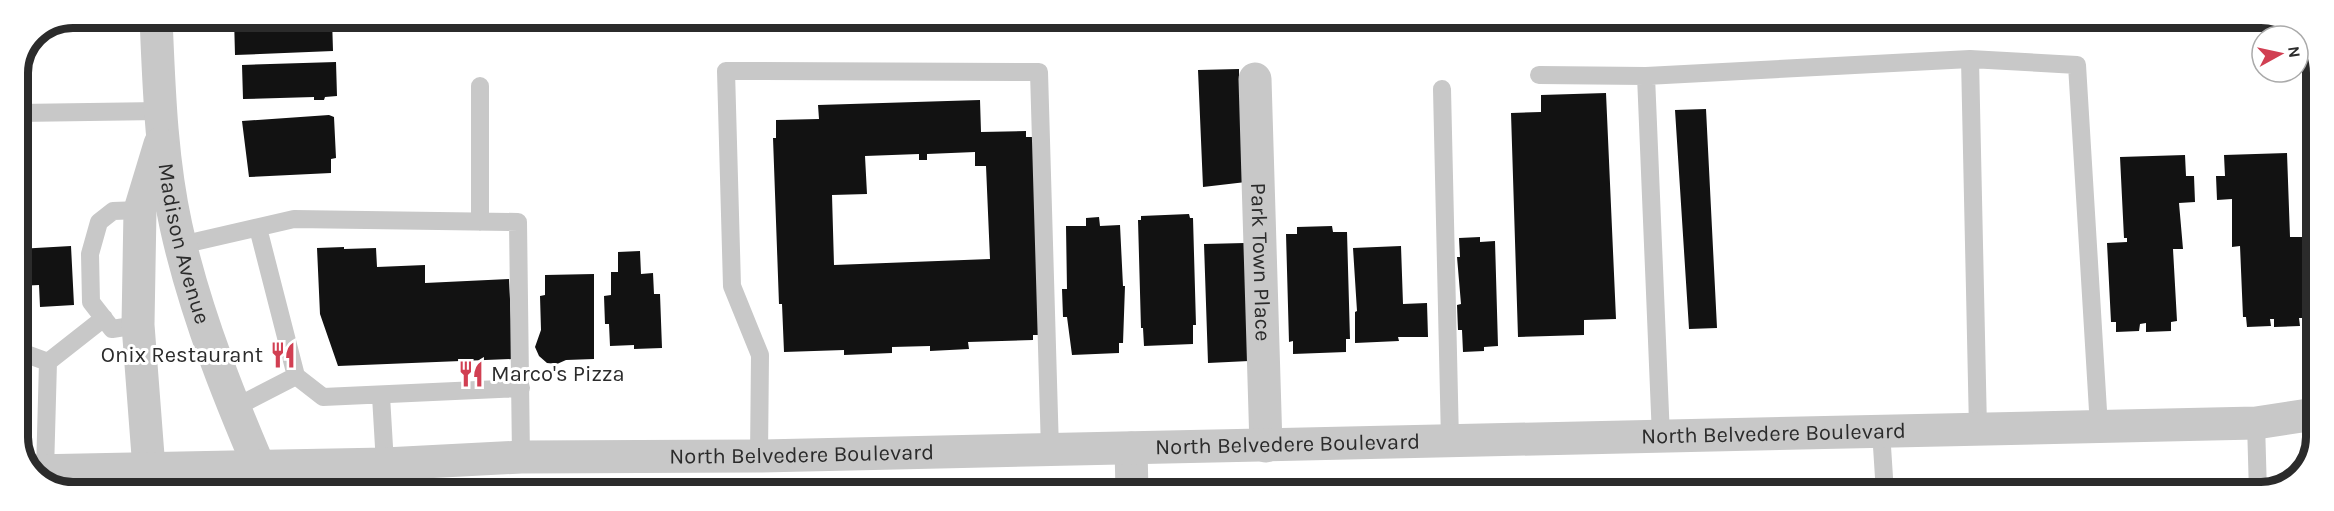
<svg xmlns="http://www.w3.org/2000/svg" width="2334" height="511" font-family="Karla,sans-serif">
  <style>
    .building { fill: #121212; fill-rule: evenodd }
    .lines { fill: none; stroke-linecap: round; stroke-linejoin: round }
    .service { stroke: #c8c8c8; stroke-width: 18 }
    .minor { stroke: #c8c8c8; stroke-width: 33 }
    .tertiary { stroke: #c8c8c8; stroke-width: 33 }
    .labels { text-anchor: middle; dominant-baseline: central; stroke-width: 6; stroke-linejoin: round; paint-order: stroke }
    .street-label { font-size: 22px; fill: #2b2b2b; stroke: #fff }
    .poi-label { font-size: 22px; fill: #2b2b2b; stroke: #fff; text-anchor: end }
    .rim { fill: none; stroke: #2b2b2b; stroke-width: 8 }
  </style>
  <rect width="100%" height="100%" fill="#fff"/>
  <path class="building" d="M234 18H332L333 51 235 55Z
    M336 62 337 96 325 97 324 100H314V97L243 99 242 65Z
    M1239 69V76L1243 75 1246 182 1203 187 1198 70Z
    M1606 93 1616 319 1584 320V335L1518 337 1511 113 1541 112V95Z
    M980 100 981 132 1026 131V137H1034L1041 335H1033V340L968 342 969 349 930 351V346L892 347V353L844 355V350L784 352 782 304H779L773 138H776V120L819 119 818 105ZM975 152V166H986L990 259 834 265 832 195 867 194 865 156 919 154V160H927V154Z
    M1706 109 1717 328 1689 329 1675 110Z
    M329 115 334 117 336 158 331 159V173L249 177 242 121Z
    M2287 153 2290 237H2303L2306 318H2299L2300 326 2274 327V319H2270L2271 326 2247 327 2246 317H2243L2240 246 2232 247V199L2217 200 2216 176H2225L2224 155Z
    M2185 155 2186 176H2194L2195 202 2179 203 2183 249H2173L2177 321 2171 322V331L2146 332V323L2140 324 2139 331 2116 332V322H2111L2107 243 2127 242V238H2124L2120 157Z
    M1189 214 1190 218H1193L1196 325H1193V344L1144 346 1143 328H1141L1138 220H1141V216Z
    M1099 217 1100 226 1120 225 1123 286H1125L1123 343H1119V353L1072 355 1067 317H1063L1062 289H1067L1066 226H1086V218Z
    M1332 226 1333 232H1347L1350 339H1346V352L1293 354V341L1289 342 1286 234H1297V227Z
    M1480 237V242L1495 241 1498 346 1484 347V351L1463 352 1462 330H1458L1457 305 1461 304 1457 257H1460L1459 238Z
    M1245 243 1249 361 1208 363 1204 244Z
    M71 246 74 305 40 307 39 285 18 286V249Z
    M1401 246 1403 304 1427 303 1428 337H1398L1399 341 1355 343V312L1357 311 1353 248Z
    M344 247V249L376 248 377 267 425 265V283L509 279 513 359 338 366 320 314 317 248Z
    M640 251 641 274 653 273 654 294H660L662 348 634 349V345L610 346 609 324H605L604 296 611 295V272H618V252Z
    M594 274V359L566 360 557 364 547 363 539 356 535 347 541 330 540 296 545 295V275Z
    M2226 489V493H2147V491Z"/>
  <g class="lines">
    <path class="service" d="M1970 59 2077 65 2099 427
      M1539 75 1646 76 1661 437
      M1646 76 1970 59 1978 429
      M1442 89 1450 441
      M18 113 160 111
      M480 222V86
      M258 228 296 376 323 397 521 388
      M181 245 294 219 518 222 521 457
      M138 325 112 329 91 302 90 254 99 222 113 211 140 210
      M18 351 48 362
      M381 396 385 464
      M236 407 296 376
      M2256 423 2258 493
      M1881 431 1885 493
      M759 456 760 355 732 286 726 71 1039 72 1050 450
      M45 471 48 362 104 318"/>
    <g class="minor">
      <path id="s1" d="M1255 79 1266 446"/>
      <path d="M1131 448 1132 492"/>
      <path d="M149 469 150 492"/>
    </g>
    <g class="tertiary">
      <path id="s2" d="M156 18C159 87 161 158 176 226 196 317 233 407 270 492"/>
      <path d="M149 469 138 325 140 210 160 144"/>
      <path id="s3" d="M32 471 385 464 521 457 759 456 2256 423 2315 414"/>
    </g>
  </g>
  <defs>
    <g id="restaurant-bare" transform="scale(2.07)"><path d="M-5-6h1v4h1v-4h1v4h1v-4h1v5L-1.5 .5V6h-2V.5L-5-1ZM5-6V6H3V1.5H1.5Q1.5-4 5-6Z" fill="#d13f52" stroke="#fff" stroke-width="2.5" paint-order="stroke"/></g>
  </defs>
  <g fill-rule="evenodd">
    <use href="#restaurant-bare" x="283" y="355"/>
    <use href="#restaurant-bare" x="471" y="374"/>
  </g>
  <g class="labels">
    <g class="street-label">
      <text stroke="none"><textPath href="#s2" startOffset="228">Madison Avenue</textPath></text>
      <text stroke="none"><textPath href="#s1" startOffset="183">Park Town Place</textPath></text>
      <text stroke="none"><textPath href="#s3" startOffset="1742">North Belvedere Boulevard</textPath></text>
      <text stroke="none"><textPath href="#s3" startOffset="1256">North Belvedere Boulevard</textPath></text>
      <text stroke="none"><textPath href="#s3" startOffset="770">North Belvedere Boulevard</textPath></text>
    </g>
    <g class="poi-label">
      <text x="263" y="355">Onix Restaurant</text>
      <text x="491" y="374" text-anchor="start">Marco's Pizza</text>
    </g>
  </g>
  <path d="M0 0H2334V511H0ZM73 28H2261A45 45 0 0 1 2306 73V437A45 45 0 0 1 2261 482H73A45 45 0 0 1 28 437V73A45 45 0 0 1 73 28Z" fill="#fff" fill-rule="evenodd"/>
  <path class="rim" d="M73 28H2261A45 45 0 0 1 2306 73V437A45 45 0 0 1 2261 482H73A45 45 0 0 1 28 437V73A45 45 0 0 1 73 28Z"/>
  <g transform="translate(2280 54) rotate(82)"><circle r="28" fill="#ffffff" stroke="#aaaaaa" stroke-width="1.5"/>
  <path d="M0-4.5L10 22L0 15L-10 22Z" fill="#d13f52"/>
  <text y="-9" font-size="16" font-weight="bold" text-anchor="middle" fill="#2b2b2b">N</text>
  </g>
</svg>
